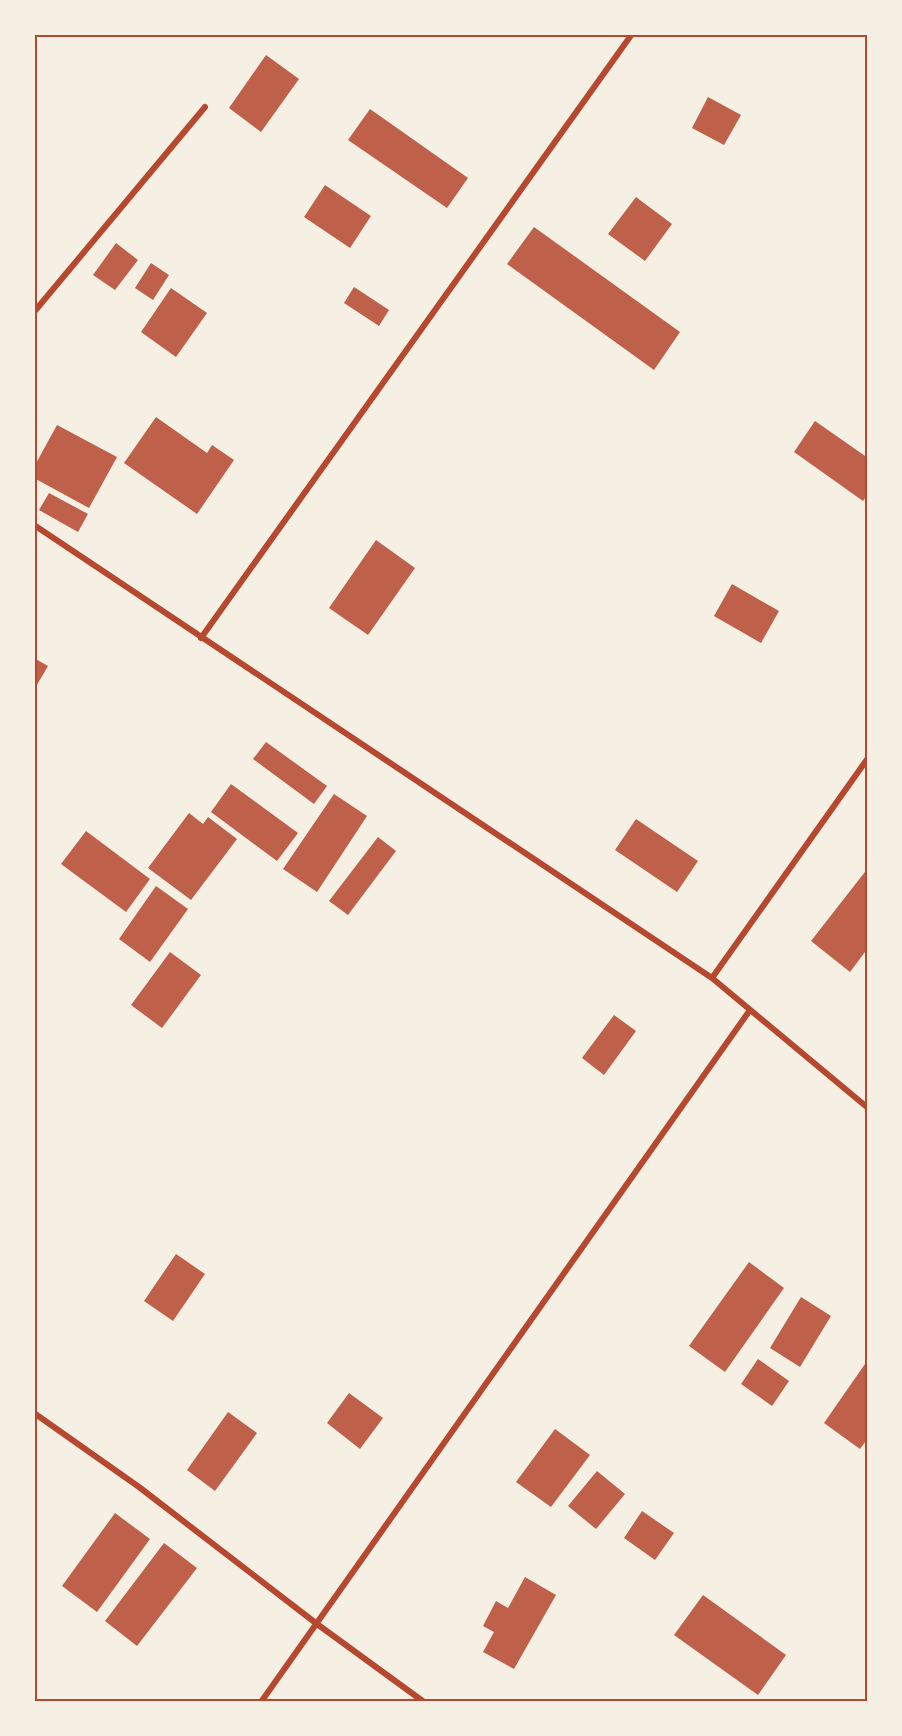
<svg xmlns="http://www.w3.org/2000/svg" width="902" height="1736" font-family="'Source Sans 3',sans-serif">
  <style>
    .building { fill: #bf614a }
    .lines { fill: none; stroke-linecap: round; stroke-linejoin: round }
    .minor { stroke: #b5482f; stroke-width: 6 }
    .neatline { fill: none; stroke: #b5482f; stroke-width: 2 }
  </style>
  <rect width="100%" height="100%" fill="#f6efe4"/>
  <path class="building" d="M266 55 299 79 261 132 229 108Z
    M708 97 741 115 724 145 692 128Z
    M370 109 468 178 447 208 348 140Z
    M325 185 371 216 350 248 304 217Z
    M636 197 672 224 645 261 608 234Z
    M534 227 680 332 654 370 507 264Z
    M116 243 138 260 115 290 93 275Z
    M151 263 169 275 153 300 135 288Z
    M354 287 389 310 379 326 344 303Z
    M171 288 207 313 176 357 141 332Z
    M156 417 207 453 212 445 234 460 197 514 124 463Z
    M815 421 868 458V494L863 501 794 452Z
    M57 425 117 457 89 508 34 478V467Z
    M49 493 88 514 78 532 39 510Z
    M376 540 415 568 368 635 329 608Z
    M732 584 779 611 761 643 714 616Z
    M34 658 48 666 34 690Z
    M266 742 327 786 314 804 253 759Z
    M231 784 298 833 277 861 211 812Z
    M334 794 367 816 317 892 283 869Z
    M189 813 203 824 208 817 237 839 191 900 148 868Z
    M636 819 698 861 677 892 615 850Z
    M86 831 150 879 126 912 61 864Z
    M378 837 396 851 348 915 329 901Z
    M868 868V948L850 972 811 941Z
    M156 886 188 909 150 962 119 939Z
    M170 952 201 975 162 1028 131 1005Z
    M614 1015 636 1031 604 1075 582 1058Z
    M176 1254 205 1274 173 1321 144 1301Z
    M749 1262 784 1288 725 1372 689 1346Z
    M801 1297 831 1316 800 1367 770 1348Z
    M758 1359 789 1381 772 1406 741 1384Z
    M865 1364 868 1366V1438L860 1449 824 1423Z
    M349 1393 383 1418 360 1449 327 1423Z
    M228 1412 257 1433 215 1491 187 1470Z
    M555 1429 590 1455 551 1507 516 1482Z
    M597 1471 625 1494 596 1529 568 1506Z
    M642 1511 674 1533 655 1560 624 1538Z
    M115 1513 150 1539 97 1612 62 1586Z
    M164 1543 197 1568 137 1646 105 1621Z
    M525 1577 556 1595 514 1669 483 1652 494 1632 483 1626 496 1601 508 1608Z
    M703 1595 786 1655 758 1695 674 1635Z"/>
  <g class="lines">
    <path class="minor" d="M34 312 205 107
      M34 525 712 978 868 1108
      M201 638 632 34
      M712 978 868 758
      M34 1413 139 1487 317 1624 424 1702
      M261 1702 750 1010"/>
  </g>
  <rect width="902" height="1736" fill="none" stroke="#f6efe4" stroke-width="72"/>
  <rect x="36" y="36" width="830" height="1664" class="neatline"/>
</svg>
